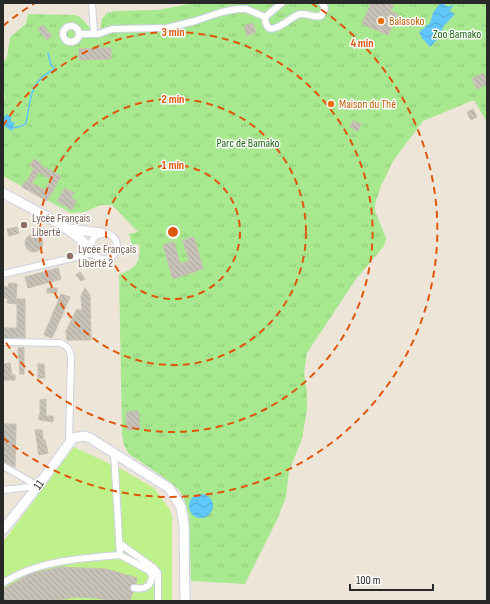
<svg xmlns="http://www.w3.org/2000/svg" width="490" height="604" font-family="'Sofia Sans Condensed',sans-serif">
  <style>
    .park { fill: url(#park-tufts) }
    .pitch { fill: #bef18a }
    .water { fill: url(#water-waves) }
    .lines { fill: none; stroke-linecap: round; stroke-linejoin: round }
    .stream { stroke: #61c6f9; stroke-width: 1.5 }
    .building { fill: url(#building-back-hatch); stroke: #c7c1b2; fill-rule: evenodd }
    .street-casing { stroke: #ced0e3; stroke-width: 8 }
    .secondary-casing { stroke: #ced0e3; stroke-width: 11 }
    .street { stroke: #fff; stroke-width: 6 }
    .secondary { stroke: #fff; stroke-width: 9 }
    .ring { fill: none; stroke: #de570d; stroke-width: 2; stroke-dasharray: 7 5 }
    .food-dot { fill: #e8710a; stroke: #fff; stroke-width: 1.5 }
    .education-dot { fill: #8d6e63; stroke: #fff; stroke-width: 1.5 }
    .labels { text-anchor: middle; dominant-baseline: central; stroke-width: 3; stroke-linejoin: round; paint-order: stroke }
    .food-label { font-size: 12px; fill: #c56008; stroke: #fff; text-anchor: start }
    .park-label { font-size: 12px; fill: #1f6a13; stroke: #fff }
    .education-label { font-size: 12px; fill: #785e54; stroke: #fff; text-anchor: start }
    .street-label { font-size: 12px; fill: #282828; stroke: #fff }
    .centre { fill: #de570d; stroke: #fff; stroke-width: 2 }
    .ring-label { font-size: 12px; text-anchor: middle; font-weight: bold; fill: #de570d; stroke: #fff; stroke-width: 3; stroke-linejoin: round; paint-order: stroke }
  </style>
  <defs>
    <pattern id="park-tufts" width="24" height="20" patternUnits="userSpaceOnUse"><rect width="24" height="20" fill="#a8e88f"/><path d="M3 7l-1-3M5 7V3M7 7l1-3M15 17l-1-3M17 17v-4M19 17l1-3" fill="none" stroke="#91c77b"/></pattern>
    <pattern id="water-waves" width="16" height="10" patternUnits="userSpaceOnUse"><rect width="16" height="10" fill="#61c6f9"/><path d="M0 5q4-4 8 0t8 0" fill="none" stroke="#54aad5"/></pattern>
    <pattern id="building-back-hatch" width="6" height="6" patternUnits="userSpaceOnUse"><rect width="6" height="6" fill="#c7c2b8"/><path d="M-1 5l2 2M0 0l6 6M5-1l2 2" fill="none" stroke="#aba79e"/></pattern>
  </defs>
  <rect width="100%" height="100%" fill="#ece5d8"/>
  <path class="park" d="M194 3H487V122L474 100 423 121 393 161 381 186 375 204V211L386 238 384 246 356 279 307 353 304 373 307 392V409L302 439 289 471 286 497 277 520 245 584 191 581 189 515 183 496 178 489 162 476 129 454 124 445 122 434 119 274C135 270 142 261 139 244L132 245 129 234 138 232 112 205H100L85 212 71 213 3 176V100L5 98 3 86V63L7 57 10 37 26 24 28 14 75 15 80 17 93 31 100 30 102 19 107 13 115 11 158 10Z"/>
  <path class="pitch" d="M74 447 121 469 154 488 169 508 172 516V601H3V542Z"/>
  <path class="water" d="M440 3H446L445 6H450L454 4 450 10 451 12 455 14 443 27 441 36 430 47 422 38 419 32 430 23 433 13Z
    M7 114 11 117V121L13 123 15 122 12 131 4 126V117Z
    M189 506a12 12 0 1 1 24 0a12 12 0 1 1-24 0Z"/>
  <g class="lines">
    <path class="stream" d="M13 128 22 126 26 123C31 98 29 81 55 69L51 65 48 53"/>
  </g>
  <path class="building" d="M371 3H395L390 11 398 14 388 35 362 24Z
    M252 23 256 32 247 36 244 26Z
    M43 25 52 36 47 40 38 29Z
    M96 48H111V59L79 60V49Z
    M483 73 487 80V84L477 89 472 79Z
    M473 109 477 117 471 120 467 112Z
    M353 121 361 124 358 131 350 127Z
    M34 159 41 163 40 165 61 176 47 201 22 187 24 182 26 183 34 168 30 166ZM39 172 51 179 45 190 32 183Z
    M65 188 74 193 71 198 76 201 72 210 57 201Z
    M17 227 19 233 9 236 7 229Z
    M25 243a9 9 0 1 1 18 0a9 9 0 1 1-18 0Z
    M194 237 203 269 173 279 163 245 174 242 180 264 189 261 183 240Z
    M58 268 61 279 28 288 25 277Z
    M80 272 85 279 81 281 76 275Z
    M9 283 17 284 16 299H25V338H3V328H17V304L7 303 8 298H3V287H8Z
    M47 288H57V293H47Z
    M85 288 90 295 91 340H67L66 331 77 309 82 311 81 296Z
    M61 294 70 297 52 338 44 335Z
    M24 347V374H20L18 348Z
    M10 363 12 375H15V380H3V374H4L3 364Z
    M38 364H44L45 378H38Z
    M46 399V416H53V422L39 420V415H40V400Z
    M138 411 140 429 127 430 126 412Z
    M3 424H16L15 467 3 461Z
    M35 430H42L43 440H45L48 453 39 455Z
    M60 567 106 569 137 578 136 584H132L130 587V590L133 592 130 601H113L95 598 76 597 51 601H3V589L30 574Z"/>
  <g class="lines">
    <g class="street-casing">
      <path id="street" d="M92 3 94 34
        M265 17C266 44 290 16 300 14 307 13 314 18 321 16L325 8 322 3
        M265 17 282 3
        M63 34a8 8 0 1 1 16 0a8 8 0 1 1-16 0Z
        M79 34H98L112 29 167 28 195 21 222 12 237 9H246L265 17
        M91 246a13 13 0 1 1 26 0a13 13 0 1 1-26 0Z
        M3 274 94 253
        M3 342 60 343C67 345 70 349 71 357L69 443
        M114 453 120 555 148 570 152 575C152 586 145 590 134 588
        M3 466 38 486
        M3 490 38 486
        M119 543 154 568 158 573V601
        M3 583C36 561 81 558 120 555"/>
    </g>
    <g class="secondary-casing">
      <path id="secondary" d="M3 193C33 210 72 226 94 253
        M69 229 101 233
        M3 530 38 486 73 438 84 436 90 438 169 488 181 507 184 525 185 601"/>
    </g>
    <use href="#street" class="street"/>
    <use href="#secondary" class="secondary"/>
  </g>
  <g class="ring">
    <circle cx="173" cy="232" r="67"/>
    <circle cx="173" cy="232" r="133"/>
    <path d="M3 126A200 200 0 1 1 3 338"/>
    <path d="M3 26A267 267 0 0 1 35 3M311 3A267 267 0 1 1 3 438"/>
  </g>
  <g class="food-dot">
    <circle cx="381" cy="21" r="4"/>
    <circle cx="331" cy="104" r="4"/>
  </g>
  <g class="education-dot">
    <circle cx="24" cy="225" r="4"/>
    <circle cx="70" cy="256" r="4"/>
  </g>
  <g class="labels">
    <g class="food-label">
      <text x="389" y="21">Balasoko</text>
      <text x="339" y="104">Maison du Thé</text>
    </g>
    <g class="park-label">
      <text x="457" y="34">Zoo Bamako</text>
      <text x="248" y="143">Parc de Bamako</text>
    </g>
    <g class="education-label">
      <text x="32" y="218">Lycée Français<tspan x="32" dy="14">Liberté</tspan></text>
      <text x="78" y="249">Lycée Français<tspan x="78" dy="14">Liberté 2</tspan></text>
    </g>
    <g class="street-label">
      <text transform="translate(39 485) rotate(-53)">11</text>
    </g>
  </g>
  <circle cx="173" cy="232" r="6" class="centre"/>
  <g class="ring-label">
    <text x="173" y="36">3 min</text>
    <text x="362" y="47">4 min</text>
    <text x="173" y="103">2 min</text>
    <text x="173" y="169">1 min</text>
  </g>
  <rect width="490" height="604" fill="none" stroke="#282828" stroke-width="8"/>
  <path d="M350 584v6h83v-6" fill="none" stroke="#282828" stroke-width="2"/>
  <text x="356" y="584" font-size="12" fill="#282828" stroke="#ffffff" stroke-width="3" paint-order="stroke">100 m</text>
</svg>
